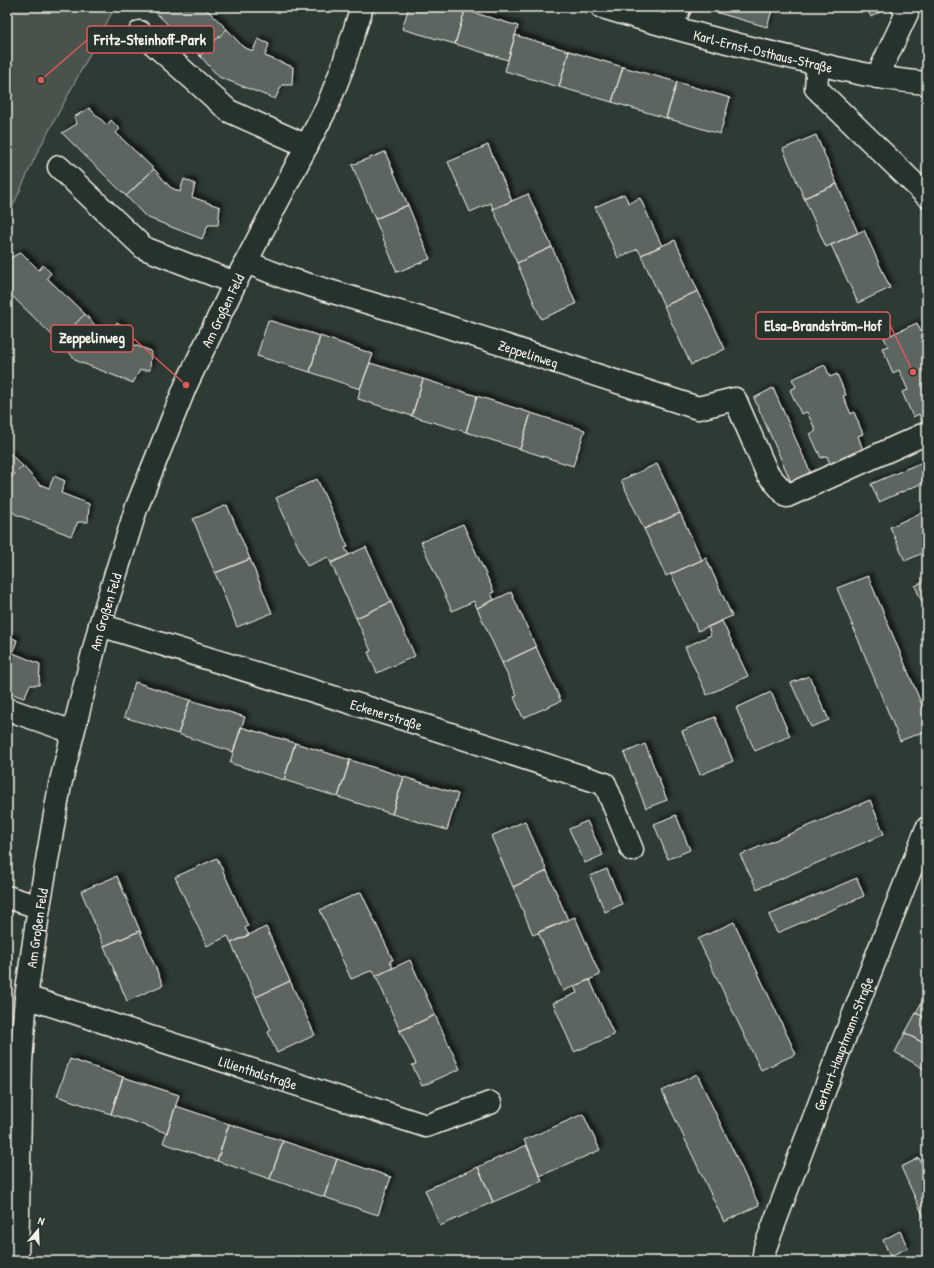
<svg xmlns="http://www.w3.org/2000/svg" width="934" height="1268" font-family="'Patrick Hand',sans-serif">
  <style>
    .green { fill: #48524c; stroke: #9ea29a }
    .building { fill: #5c655e; stroke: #f4f1e8; filter: url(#shadow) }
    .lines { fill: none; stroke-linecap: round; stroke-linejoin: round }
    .minor-casing { stroke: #f4f1e8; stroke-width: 25 }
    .major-casing { stroke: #f4f1e8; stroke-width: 25 }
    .minor { stroke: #26332d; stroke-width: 22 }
    .major { stroke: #26332d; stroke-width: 22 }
    .labels { text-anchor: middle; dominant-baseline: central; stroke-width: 3.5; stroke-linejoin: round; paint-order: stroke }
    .street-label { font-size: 14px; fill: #f4f1e8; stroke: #26332d }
    .leader { fill: none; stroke: #de5a58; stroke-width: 1.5 }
    .callout-dot { fill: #de5a58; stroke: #26332d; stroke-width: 1.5 }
    .callout { fill: #26332d; stroke: #de5a58; stroke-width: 1.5 }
    .callout-label { font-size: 15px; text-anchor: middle; font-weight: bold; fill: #f4f1e8 }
  </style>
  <defs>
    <filter id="shadow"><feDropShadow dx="3.5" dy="-3.5" stdDeviation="2" flood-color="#0009"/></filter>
  </defs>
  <rect width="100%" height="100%" fill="#2e3b34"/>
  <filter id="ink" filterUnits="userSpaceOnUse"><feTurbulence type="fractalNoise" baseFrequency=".025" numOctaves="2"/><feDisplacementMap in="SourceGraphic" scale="8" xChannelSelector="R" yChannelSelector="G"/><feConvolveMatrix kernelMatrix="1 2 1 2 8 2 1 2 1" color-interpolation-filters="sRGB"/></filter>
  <g filter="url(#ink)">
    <path class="green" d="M7 7H115L37 153 7 219Z"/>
    <path class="building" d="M150 7H204L227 29 200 56Z
      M409 7H454L465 10 455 44 402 29Z
      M702 7H773L767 27 701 8Z
      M866 7H887V8L871 17Z
      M465 10 518 26 508 60 455 44Z
      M227 29 243 47 253 51 258 39 269 44 265 56 293 67 292 85H282L275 99 219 77 200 56Z
      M515 35 569 51 559 87 505 71Z
      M569 51 623 67 612 102 559 87Z
      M623 67 677 82 666 118 612 102Z
      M677 82 730 98 720 134 666 118Z
      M89 108 107 125 111 120 120 129 116 133 154 169 126 196 62 133 77 124 74 117Z
      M816 135 837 184 804 198 783 149Z
      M488 145 512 201 493 209 491 203 470 212 448 162Z
      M385 152 408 205 375 219 352 165Z
      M154 169 170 187 180 192 184 179 195 184 192 197 220 207 218 225H208L202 239 146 217 126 196Z
      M837 184 858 233 826 247 804 198Z
      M528 194 552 247 517 263 493 209Z
      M624 194 629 203 640 198 662 246 641 255 638 249 618 258 595 207Z
      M408 205 430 259 397 272 375 219Z
      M864 230 890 288 858 303 831 245Z
      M675 240 698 291 664 306 641 255Z
      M552 247 576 304 541 319 517 263Z
      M21 252 39 270 43 265 51 273 47 278 85 314 58 341 7 291V269L8 268 7 260Z
      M698 291 725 349 691 365 664 306Z
      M85 314 101 332 111 336 116 323 127 328 123 341 151 351 150 370H140L133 383 77 361 58 341Z
      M268 320 320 336 310 372 257 356Z
      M917 323 923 336 927 334V420L922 422 919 414 913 417 902 392 908 390 899 370 893 373 882 348 888 346 884 338Z
      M320 336 373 354 360 389 310 372Z
      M370 363 423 379 412 416 358 399 360 389Z
      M825 365 830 377 837 374 846 395 843 396 851 414 854 412 863 434 858 436 863 450 830 464 827 456 821 458 810 434 816 431 807 412 801 414 790 390 796 387 792 379Z
      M423 379 477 396 466 432 412 416Z
      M773 388 812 476 792 484 754 398Z
      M477 396 531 413 520 449 466 432Z
      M531 413 585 430 573 466 520 449Z
      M7 451 23 466 7 482Z
      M927 460V481L879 502 871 484Z
      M657 464 680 513 644 529 621 480Z
      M23 466 39 484 49 488 54 476 65 481 61 493 89 504 88 522H78L71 536 15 514 7 505V482Z
      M317 479 348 547 345 548 349 555 331 563 328 557 307 566 276 498Z
      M227 505 250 559 215 573 193 519Z
      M927 510V551L905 561 890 527Z
      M680 513 702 560 666 576 644 529Z
      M463 524 494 592 491 593 494 600 477 608 474 601 452 611 421 542Z
      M366 547 391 602 356 618 331 563Z
      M706 558 732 616 698 631 671 574Z
      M250 559 272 613 237 627 215 573Z
      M868 576 927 717V730L900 741 837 588Z
      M927 580V600L922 602 915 586Z
      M511 592 536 647 502 663 477 608Z
      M391 602 415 656 377 673 368 652 371 651 356 618Z
      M722 621 748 676 707 695 685 647 711 635 708 627Z
      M7 636 17 640 13 653 40 664 39 685H30L24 698 7 692Z
      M536 647 561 701 523 718 514 697 517 696 502 663Z
      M809 676 829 720 811 727 791 683Z
      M135 682 190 700 178 734 124 717Z
      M771 692 790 736 755 751 736 708Z
      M190 700 245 717 233 752 178 734Z
      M715 717 733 761 700 775 682 731Z
      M241 727 295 743 284 780 230 763Z
      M295 743 350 760 338 797 284 780Z
      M645 744 667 800 646 808 624 753Z
      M350 760 404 777 392 814 338 797Z
      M404 777 458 794 447 830 392 814Z
      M870 800 884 834 757 889 740 855Z
      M676 815 690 850 668 859 654 824Z
      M525 821 547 871 513 887 491 836Z
      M587 821 603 855 585 863 569 829Z
      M217 858 248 926 245 928 249 935 231 943 228 936 207 946 175 877Z
      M607 869 622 904 605 912 590 876Z
      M547 871 568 920 533 935 513 887Z
      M117 876 140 931 104 946 81 891Z
      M857 878 864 896 777 933 769 915Z
      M361 892 393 960 390 961 393 968 376 976 373 970 351 979 320 910Z
      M575 917 600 975 563 991 538 932Z
      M734 922 796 1054 761 1070 698 939Z
      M266 927 290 981 256 997 231 943Z
      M140 931 163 985 127 1001 104 946Z
      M410 960 435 1015 400 1031 376 976Z
      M590 980 614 1035 574 1052 553 1003 577 993 574 986Z
      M290 981 315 1035 277 1053 268 1032 271 1030 256 997Z
      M926 994H927V1019L916 1013Z
      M916 1013 927 1019V1045L905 1033Z
      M435 1015 460 1069 422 1086 412 1065 416 1064 400 1031Z
      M905 1033 927 1045V1063L924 1069 895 1052Z
      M70 1059 123 1077 111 1114 57 1096Z
      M697 1074 759 1205 724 1222 662 1091Z
      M123 1077 179 1095 167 1133 111 1114Z
      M176 1106 229 1124 217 1161 163 1143Z
      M583 1114 600 1150 540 1176 524 1140Z
      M229 1124 283 1141 270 1179 217 1161Z
      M283 1141 337 1159 324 1197 270 1179Z
      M527 1145 542 1181 493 1202 478 1167Z
      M919 1158 927 1176V1224L901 1167Z
      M337 1159 391 1177 378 1215 324 1197Z
      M478 1167 493 1202 440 1226 425 1190Z
      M900 1231 908 1248 890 1256 883 1240Z"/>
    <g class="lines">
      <g class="minor-casing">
        <g id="minor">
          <path d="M671 27 680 7"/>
          <path d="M140 32 229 111 307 146"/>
          <path d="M818 64 816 88 927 196"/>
          <path d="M877 77 907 13 903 7"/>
          <path d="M59 167 144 248 235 283"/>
          <path id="s1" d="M246 262 286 278 433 322 698 408 735 399 767 473 787 496 927 433"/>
          <path id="s2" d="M100 625 407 720 605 784 632 850"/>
          <path d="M7 709 73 732"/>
          <path d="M7 897 39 907"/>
          <path id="s3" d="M26 997 426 1126 490 1103"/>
          <path id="s4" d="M17 1261 21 1062 26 997 39 907 60 785 100 625 136 509 186 385 235 283 327 107 342 69 362 7"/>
          <path id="s5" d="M763 1261 765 1248 840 1049 927 828"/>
        </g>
      </g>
      <g class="major-casing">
        <g id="major">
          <path id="s6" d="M602 7C668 27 735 45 802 60 844 70 884 80 927 83"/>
        </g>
      </g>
      <use href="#minor" class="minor"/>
      <use href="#major" class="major"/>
    </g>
  </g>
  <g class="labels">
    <g class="street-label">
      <text stroke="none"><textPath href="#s6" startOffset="167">Karl-Ernst-Osthaus-Straße</textPath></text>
      <text stroke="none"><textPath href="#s4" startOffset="982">Am Großen Feld</textPath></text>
      <text stroke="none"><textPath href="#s1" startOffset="297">Zeppelinweg</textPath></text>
      <text stroke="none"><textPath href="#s4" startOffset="658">Am Großen Feld</textPath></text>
      <text stroke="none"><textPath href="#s2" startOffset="300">Eckenerstraße</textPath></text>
      <text stroke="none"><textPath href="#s4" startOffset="334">Am Großen Feld</textPath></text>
      <text stroke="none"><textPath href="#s5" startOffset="232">Gerhart-Hauptmann-Straße</textPath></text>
      <text stroke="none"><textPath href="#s3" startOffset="244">Lilienthalstraße</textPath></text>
    </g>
  </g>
  <path class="leader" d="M41 80L87 40M913 372L890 325M186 385L133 338"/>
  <g class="callout-dot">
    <circle cx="41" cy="80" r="4"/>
    <circle cx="913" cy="372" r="4"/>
    <circle cx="186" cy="385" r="4"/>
  </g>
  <g class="callout">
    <rect x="87" y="26" width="127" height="27" rx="4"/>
    <rect x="756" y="312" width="134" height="27" rx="4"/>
    <rect x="51" y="325" width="82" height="27" rx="4"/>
  </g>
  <g class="callout-label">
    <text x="150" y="45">Fritz-Steinhoff-Park</text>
    <text x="823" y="331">Elsa-Brandström-Hof</text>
    <text x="92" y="343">Zeppelinweg</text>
  </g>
  <rect width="934" height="1268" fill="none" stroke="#26332d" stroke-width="24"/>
  <rect x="12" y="12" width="910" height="1244" fill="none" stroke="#f4f1e8" stroke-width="1.5" filter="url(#ink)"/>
  <g transform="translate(38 1230) rotate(19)" stroke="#26332d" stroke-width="3" paint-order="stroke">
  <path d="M0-3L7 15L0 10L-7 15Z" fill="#f4f1e8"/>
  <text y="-6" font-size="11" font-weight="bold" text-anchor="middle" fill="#f4f1e8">N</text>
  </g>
</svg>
